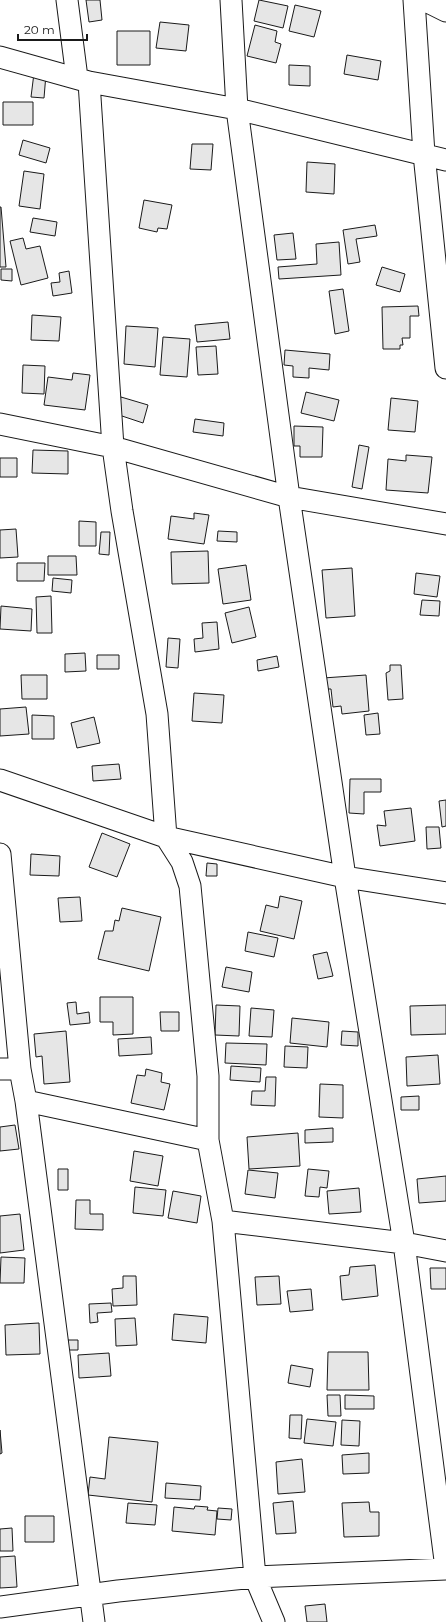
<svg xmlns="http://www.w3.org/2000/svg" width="446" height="1622" font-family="Montserrat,sans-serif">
<rect width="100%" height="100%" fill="#fff"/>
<!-- building -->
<path fill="#e6e6e6" stroke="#1a1a1a" d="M86 0H100L102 20 89 22Z
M259 0 288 6 283 28 254 21Z
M295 5 321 11 314 37 289 31Z
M160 22 189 25 186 51 156 48Z
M255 25 277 31 275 42 281 44 276 63 247 56Z
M117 31H150V65H117Z
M347 55 381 61 378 80 344 74Z
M289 65 310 66V86L289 85Z
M34 73 46 74 44 98 31 97Z
M3 102H33V125H3Z
M23 140 50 148 46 163 19 155Z
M192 144H213L211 170 190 169Z
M307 162 335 164 334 194 306 192Z
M24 171 44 174 40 209 19 206Z
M144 200 172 205 167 229 158 228 157 232 139 228Z
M0 207H1L6 267H0Z
M33 218 57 222 55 236 30 232Z
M375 225 377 236 356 239 360 262 348 264 343 230Z
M293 233 296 259 277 260 274 235Z
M23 238 26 249 40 246 48 278 21 285 10 241Z
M339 242 341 275 279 279 278 267 317 264 316 244Z
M382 267 405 274 400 292 376 285Z
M1 269H12V281L1 280Z
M69 271 72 293 53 296 51 283 60 282 59 273Z
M343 289 349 331 335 334 329 291Z
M418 306 419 316H410V338H402L403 345H400V349H383L382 307Z
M32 315 61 317 59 341 31 340Z
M228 322 230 339 197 342 195 325Z
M126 326 158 328 155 367 124 364Z
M163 337 190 339 187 377 160 375Z
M216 346 218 374 198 375 196 347Z
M285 350 330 354 329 370 309 368V378L293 377V366L284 365Z
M23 365 45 366 44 394 22 393Z
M73 373 90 375 85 410 44 405 48 377 72 380Z
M306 392 339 400 334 421 301 413Z
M121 397 148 405 143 423 116 414Z
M391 398 418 401 415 432 388 430Z
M195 419 224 423 223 436 193 432Z
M294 426 323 427 322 457H300V446H294Z
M359 445 369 447 362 489 352 487Z
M33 450 68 451V474L32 473Z
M406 455 432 457 428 493 386 490 388 459 406 461Z
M0 458H17V477H0Z
M194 513 209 515 204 544 168 539 171 516 194 519Z
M79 521 96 522V546H79Z
M16 529 18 557 0 558V530Z
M218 531 237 532V542L217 541Z
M101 532H110L109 555 99 554Z
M208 551 209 583 172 584 171 552Z
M48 556H76L77 575H48Z
M17 563H45L44 581H17Z
M246 565 251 600 223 604 218 569Z
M352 568 355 616 326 618 322 570Z
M416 573 440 576 437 597 414 594Z
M53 578 72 580 71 593 52 591Z
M51 596 52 633H37L36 597Z
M422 600 440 601 439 616 420 615Z
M1 606 32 609 31 631 0 629Z
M249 607 256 637 232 643 225 613Z
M217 622 219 649 195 652 194 639 203 638 202 623Z
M168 638 180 639 178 668 166 667Z
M85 653 86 671 65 672V654Z
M97 655H119V669H97Z
M277 656 279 667 258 671 257 660Z
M390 665H401L403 699 388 700 386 673 390 671Z
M21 675H47V699H22Z
M366 675 369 711 342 714 341 706 333 707 331 689H324L323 678Z
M194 693 224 695 222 723 192 721Z
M26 707 29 734 0 736V709Z
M378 713 380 734 366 735 364 715Z
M32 715 54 716V739H32Z
M94 717 100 743 77 748 71 723Z
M119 764 121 779 93 781 92 766Z
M350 779H381V792H364V814L349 813Z
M446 800V826L442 827 439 801Z
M411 808 415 841 380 846 377 825 386 826 384 811Z
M426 827H439L441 848 427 849Z
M102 833 130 844 117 877 89 867Z
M31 854 60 856 59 876 30 875Z
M207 863 217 864V876H206Z
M280 896 302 901 294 939 260 931 266 905 278 908Z
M80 897 82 921 60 922 58 898Z
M122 908 161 917 149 971 98 959 105 931H113L115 920 119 921Z
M248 932 278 938 274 957 245 951Z
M327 952 333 976 318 979 313 955Z
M226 967 252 972 249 992 222 987Z
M100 997H133V1034L113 1035V1022H100Z
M76 1002 77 1014 89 1012 90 1023 70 1025 67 1003Z
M216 1005 240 1006 239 1036 215 1035Z
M446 1005V1034L411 1035 410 1006Z
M251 1008 274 1010 272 1037 249 1036Z
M160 1012H179V1031H161Z
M292 1018 329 1022 327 1047 290 1043Z
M66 1031 70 1082 44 1084 42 1056 36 1057 34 1034Z
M342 1031 358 1032V1046L341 1045Z
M151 1037 152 1054 119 1056 118 1039Z
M226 1043 267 1044 266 1065 225 1063Z
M285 1046 308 1047 307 1068 284 1067Z
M438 1055 440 1084 407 1086 406 1057Z
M231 1066 261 1068 260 1082 230 1080Z
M146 1069 162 1073 161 1082 170 1084 164 1110 131 1103 137 1075 145 1076Z
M266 1077H276L275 1106 251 1105 252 1091H265Z
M320 1084 343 1085V1118L319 1117Z
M419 1096V1110H401V1097Z
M15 1125 19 1149 0 1151V1127Z
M333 1128V1142L305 1143V1130Z
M298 1133 300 1166 249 1169 247 1137Z
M134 1151 163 1156 158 1186 130 1181Z
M58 1169H68V1190H58Z
M308 1169 329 1171 327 1188 320 1187 319 1197 305 1196Z
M248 1170 278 1173 275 1198 245 1194Z
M446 1176V1201L419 1203 417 1179Z
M135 1187 166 1190 163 1216 133 1213Z
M359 1188 361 1212 329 1214 327 1191Z
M173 1191 201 1196 197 1223 168 1218Z
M76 1200H90V1214H103V1230L75 1229Z
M20 1214 24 1250 0 1253V1216Z
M1 1257 25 1258 24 1283H0Z
M375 1265 378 1296 342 1300 340 1276 349 1275 350 1267Z
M430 1268H446V1289H431Z
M123 1276H136L137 1305 113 1306 112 1289 123 1288Z
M279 1276 281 1304 257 1305 255 1277Z
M311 1289 313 1310 290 1312 287 1291Z
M111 1303 112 1312 97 1313 98 1322 90 1323 89 1304Z
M174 1314 208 1317 206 1343 172 1340Z
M135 1318 137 1345 116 1346 115 1319Z
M39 1323 40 1354 6 1355 5 1325Z
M68 1340H78V1350H68Z
M328 1352H368L369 1390H327Z
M109 1353 111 1376 79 1378 78 1355Z
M291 1365 313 1369 310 1387 288 1383Z
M327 1395H340L341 1416H328Z
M345 1395 374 1396V1409H345Z
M290 1415H302L301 1439 289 1438Z
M307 1419 336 1422 333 1446 304 1443Z
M342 1420 360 1421 359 1446 341 1445Z
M0 1430 2 1453 0 1454Z
M109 1437 158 1442 152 1502 88 1495 90 1477 105 1479Z
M369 1453V1473L343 1474 342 1455Z
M302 1459 305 1492 278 1494 276 1462Z
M166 1483 201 1486 200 1500 165 1498Z
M293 1501 296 1533 276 1534 273 1503Z
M369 1502 370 1512H379V1536L344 1537 342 1503Z
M128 1503 157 1505 155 1525 126 1523Z
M195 1506 208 1507 207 1510 217 1511 215 1535 172 1531 174 1507 194 1509Z
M218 1508 232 1509 231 1520 217 1519Z
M25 1516H54V1542H25Z
M12 1528 13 1551H0V1529Z
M15 1556 17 1587 0 1588V1557Z
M325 1604 327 1622H307L305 1606Z"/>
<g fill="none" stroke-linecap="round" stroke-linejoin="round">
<!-- street casing -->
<g stroke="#1a1a1a" stroke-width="23">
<path id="street" d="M67 0 77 78
M231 0 237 109 289 497 345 877 404 1243 446 1568
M414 0 424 154 446 368
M424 0 446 11
M0 57 89 82 237 109 446 160
M89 82 113 447 122 511 157 714 166 837 182 862 190 886 208 1076V1140L223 1221 255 1577 274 1622
M0 424 113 447 289 497 446 524
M0 780 166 837 345 877 446 893
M0 854 20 1069 26 1101 94 1622
M0 1069H20
M26 1101 208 1140
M223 1221 404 1243 446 1251
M0 1607 118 1591 255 1577 446 1569"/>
</g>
<!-- street -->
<use href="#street" stroke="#fff" stroke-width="21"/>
</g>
<!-- scale -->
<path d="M18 34v6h69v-6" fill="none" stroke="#1a1a1a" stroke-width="2"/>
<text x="24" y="34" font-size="12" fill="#1a1a1a" stroke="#ffffff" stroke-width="3" paint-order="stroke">20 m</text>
</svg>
